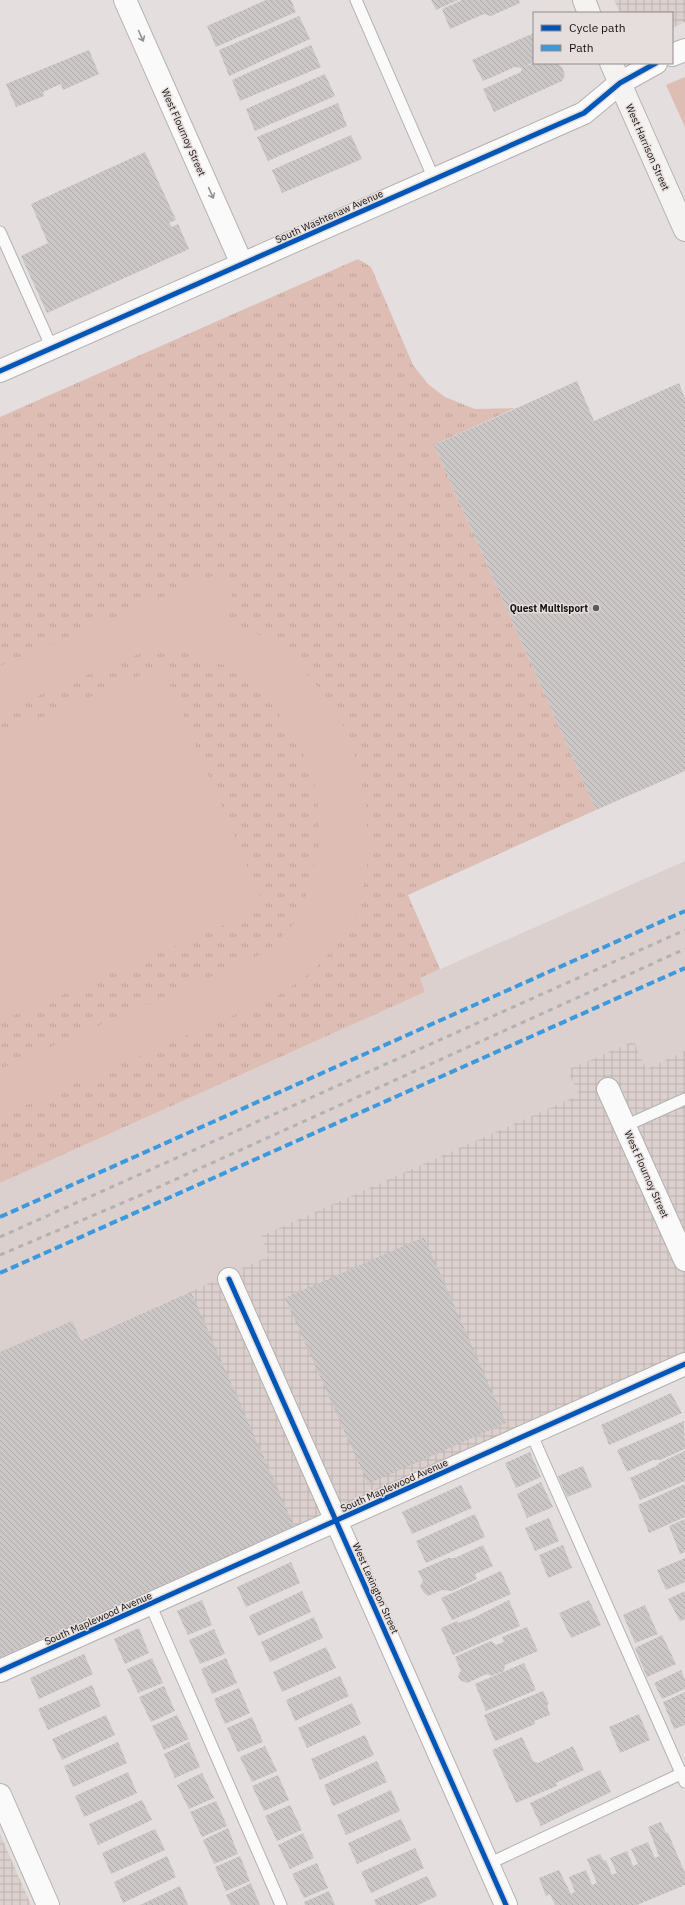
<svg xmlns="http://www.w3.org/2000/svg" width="685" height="1905" font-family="'IBM Plex Sans',sans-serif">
<defs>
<pattern id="industrial-grid" width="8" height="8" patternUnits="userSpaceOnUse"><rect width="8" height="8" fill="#dbd0cd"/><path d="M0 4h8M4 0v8" fill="none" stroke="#bbb2af"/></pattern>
<pattern id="grass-tufts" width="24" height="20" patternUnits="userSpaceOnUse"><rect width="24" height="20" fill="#debdb5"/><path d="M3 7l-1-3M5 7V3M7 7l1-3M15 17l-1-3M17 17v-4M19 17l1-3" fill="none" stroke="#bea19b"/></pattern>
<pattern id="building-back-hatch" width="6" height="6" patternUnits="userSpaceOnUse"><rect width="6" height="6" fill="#cbc7c6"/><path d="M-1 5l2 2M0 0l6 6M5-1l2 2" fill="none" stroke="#adaaa9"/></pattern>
</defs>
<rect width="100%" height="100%" fill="#e4dfde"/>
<!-- built -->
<path fill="#dbd0cd" d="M685 861V1051L646 1069 634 1041 567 1070 579 1095 261 1236 269 1256 81 1341 72 1321 0 1352V1183L425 992 420 978Z"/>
<!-- industrial -->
<path fill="url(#industrial-grid)" d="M614 0H685V22L672 28V13H620Z
M634 1041 646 1069 685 1051V1352L0 1665V1352L72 1321 81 1341 269 1256 261 1236 579 1095 567 1070Z
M0 1834 31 1905H0Z"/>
<!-- grass -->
<path fill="url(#grass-tufts)" d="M358 259 371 267 413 365 428 384 445 397 475 409 515 408 434 445 596 810 408 895 440 969 420 978 425 992 0 1183V417Z"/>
<!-- green -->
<path fill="#debdb5" d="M685 77V127L666 85Z
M221 572 238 610 221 617 265 638 299 666 334 705 351 742 365 796 369 857 357 914 339 943 312 972 274 998 0 1116V1069L266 952 294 924 308 890 320 842 317 793 300 744 274 707 237 670 194 654 155 650 129 657 0 712V666Z
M162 666 265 908 0 1021V735Z"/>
<!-- building -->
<path fill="url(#building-back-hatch)" d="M266 0H291L296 12 216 47 207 26Z
M431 0H458L436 10Z
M462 0H519L520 3 491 16 484 14 450 29 442 9Z
M299 16 310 39 229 76 219 50Z
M534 33V62L522 68 515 67 483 81 472 60Z
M311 45 321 67 240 101 232 80Z
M89 50 99 74 63 90 61 84 43 92 44 96 16 107 6 84Z
M534 63H556L562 67 565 75 562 81 494 112 483 89 521 72 522 68Z
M325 74 335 96 255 131 246 109Z
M338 103 347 126 268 161 257 137Z
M351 135 362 159 282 193 272 170Z
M145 152 176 220 169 223 172 227 178 224 189 249 47 313 21 256 48 243 31 204Z
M577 381 594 421 679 383 685 398V771L596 810 434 445Z
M424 1237 506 1423 368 1484 285 1298Z
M191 1292 294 1526 0 1657V1352L72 1321 81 1341Z
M671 1393 682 1413 609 1445 601 1425Z
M684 1421 685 1449 660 1460H653L627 1472 617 1450Z
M685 1451V1481L640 1500 630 1478 656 1466 661 1462Z
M530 1452 541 1477 516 1488 505 1463Z
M583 1466 592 1487 567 1497 558 1476Z
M541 1482 553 1507 527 1518 517 1494Z
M685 1484V1517L649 1533 638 1505Z
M461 1485 472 1508 412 1534 402 1512Z
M475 1514 485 1537 426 1563 416 1541Z
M549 1518 559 1541 535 1551 525 1528Z
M685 1519V1552L680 1554 669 1526Z
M483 1545 493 1566 475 1574 477 1579 452 1591 442 1590 428 1596 424 1593 420 1586 423 1581 418 1571 448 1558H455Z
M563 1545 572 1568 548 1578 539 1555Z
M685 1558V1582L666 1590 657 1570Z
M291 1562 300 1583 246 1607 237 1587Z
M501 1571 511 1594 452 1620 441 1598Z
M302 1591 311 1612 258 1636 249 1616Z
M685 1591V1619L680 1621 668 1599Z
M202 1600 212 1625 188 1635 177 1611Z
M509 1600 520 1626 453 1655 441 1628 457 1621 458 1623 473 1618Z
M589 1600 601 1625 571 1638 559 1613Z
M645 1605 658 1634 635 1643 623 1615Z
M314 1617 323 1638 270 1662 261 1642Z
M527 1627 538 1651 505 1665 504 1671 491 1676 487 1674 467 1683 460 1680 458 1676 461 1671 455 1657 491 1641 496 1645 504 1642 502 1637Z
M139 1628 149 1653 125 1664 114 1639Z
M214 1629 225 1654 200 1664 189 1640Z
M662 1635 676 1664 647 1677 635 1648Z
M326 1647 336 1668 282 1692 273 1672Z
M84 1654 93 1674 39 1699 30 1678Z
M152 1658 163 1683 138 1693 127 1669Z
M226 1658 237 1683 212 1694 201 1669Z
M524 1663 536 1690 486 1711 475 1684Z
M681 1670 685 1680V1689L662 1699 654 1683Z
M340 1676 349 1696 295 1721 286 1700Z
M92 1685 101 1706 48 1730 38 1709Z
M164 1686 175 1711 151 1722 139 1697Z
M239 1688 250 1713 225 1724 214 1699Z
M543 1691 549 1704 547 1705 550 1715 534 1721 535 1724 495 1741 484 1715Z
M685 1692V1725L674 1729 663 1702Z
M352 1703 361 1724 307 1748 298 1728Z
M639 1714 650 1740 620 1753 609 1727Z
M106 1715 115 1735 62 1760 52 1739Z
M177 1715 189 1739 164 1750 152 1726Z
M252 1717 263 1742 238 1752 227 1728Z
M365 1735 374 1755 320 1780 311 1759Z
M522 1737 533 1761 538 1763 573 1746 584 1770 556 1783 557 1786 516 1803 492 1750Z
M118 1742 127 1763 73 1787 64 1766Z
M189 1742 200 1767 175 1778 164 1754Z
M265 1746 277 1771 252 1782 240 1757Z
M377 1761 387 1782 333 1806 324 1785Z
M600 1770 611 1792 541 1826 530 1803Z
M128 1772 137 1793 84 1817 75 1796Z
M202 1773 214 1798 189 1809 177 1785Z
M278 1775 289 1800 264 1811 252 1786Z
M391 1790 400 1811 346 1835 337 1815Z
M142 1800 152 1820 98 1845 89 1824Z
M216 1801 227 1826 202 1837 190 1812Z
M290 1805 302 1830 277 1841 265 1816Z
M401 1819 411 1840 357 1864 348 1843Z
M661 1822 666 1833H668L685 1873V1885L637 1905H555L550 1894 546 1896 539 1878 559 1870 571 1894 575 1892 569 1877 586 1870 592 1885 597 1883 587 1859 600 1854 604 1861 606 1860 612 1875 617 1873 610 1858 627 1851 633 1866 638 1864 631 1849 648 1842 655 1858 659 1856 648 1827Z
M228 1828 238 1854 214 1864 203 1840Z
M155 1829 165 1850 111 1874 102 1853Z
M303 1833 314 1858 290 1869 278 1845Z
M415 1848 424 1868 371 1893 361 1872Z
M167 1856 176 1877 123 1903 114 1882Z
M240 1856 250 1881 226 1891 215 1867Z
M317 1863 328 1888 304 1898 292 1874Z
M427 1876 437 1896 418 1905H376L374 1900Z
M251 1883 260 1905H231L226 1895Z
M180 1886 188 1905H140Z
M329 1891 335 1905H305L304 1902Z"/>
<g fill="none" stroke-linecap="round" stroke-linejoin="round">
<!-- lane casing -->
<g stroke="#b4b1b0" stroke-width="13">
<path id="lane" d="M356 0 434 179
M0 232 52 348
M625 1126 685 1099
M531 1433 685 1782
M150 1604 281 1905
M488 1864 685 1772"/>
</g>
<!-- street casing -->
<g stroke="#b4b1b0" stroke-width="24">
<path id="street" d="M125 0 242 264
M672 55 685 50
M0 371 584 113 620 83 656 63
M608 1089 685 1260
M229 1279 506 1905
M0 1671 685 1364
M0 1795 48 1905"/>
</g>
<!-- secondary casing -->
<g stroke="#b4b1b0" stroke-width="24">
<path id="secondary" d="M584 0 589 13
M611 63 685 230"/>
</g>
<!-- lane -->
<use href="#lane" stroke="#fbfafa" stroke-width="11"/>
<!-- street -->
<use href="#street" stroke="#fbfafa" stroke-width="22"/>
<!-- secondary -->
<use href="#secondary" stroke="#f5f2f2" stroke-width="22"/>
<!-- rail -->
<path stroke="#b3b2b2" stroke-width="3" stroke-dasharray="5 5" stroke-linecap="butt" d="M0 1237 685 930
M0 1255 141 1195 685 949"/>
<!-- quiet -->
<path stroke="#3b9ade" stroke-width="4" stroke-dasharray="8 4" stroke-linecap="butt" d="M0 1217 685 911
M0 1273 685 968"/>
<!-- cycleway casing -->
<g stroke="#e6dedc" stroke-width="8">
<path id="cycleway" d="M0 371 584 113 620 83 656 63
M229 1279 506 1905
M0 1671 685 1364"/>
</g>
<!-- cycleway -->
<use href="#cycleway" stroke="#0057b8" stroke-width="5"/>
</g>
<!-- one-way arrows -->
<defs><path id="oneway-shaft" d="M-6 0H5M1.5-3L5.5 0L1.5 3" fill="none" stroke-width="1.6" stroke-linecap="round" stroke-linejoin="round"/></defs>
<g stroke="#939191">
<use href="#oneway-shaft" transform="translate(141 36) rotate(66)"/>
<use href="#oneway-shaft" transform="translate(211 193) rotate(66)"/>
</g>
<!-- markers -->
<circle fill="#5d5958" stroke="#e6dedc" stroke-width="1.5" cx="596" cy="608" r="4"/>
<g text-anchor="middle" stroke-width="3" stroke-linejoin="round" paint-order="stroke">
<!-- street labels -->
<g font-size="10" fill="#141110" stroke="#e6dedc">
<text transform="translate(184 132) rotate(66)" y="4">West Flournoy Street</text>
<text transform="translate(648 147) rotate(66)" y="4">West Harrison Street</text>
<text transform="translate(329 216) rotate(-24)" y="4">South Washtenaw Avenue</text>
<text transform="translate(647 1174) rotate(66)" y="4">West Flournoy Street</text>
<text transform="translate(394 1485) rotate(-24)" y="4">South Maplewood Avenue</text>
<text transform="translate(376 1588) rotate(66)" y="4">West Lexington Street</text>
<text transform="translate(98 1618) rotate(-24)" y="4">South Maplewood Avenue</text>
</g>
<!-- poi labels -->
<g font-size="10" font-weight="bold" fill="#141110" stroke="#e6dedc" text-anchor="end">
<text x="588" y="612">Quest Multisport</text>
</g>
</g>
<!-- legend -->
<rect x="533" y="12" width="140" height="52" fill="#e6dedc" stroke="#928c8a"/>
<rect x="541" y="25" width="20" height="6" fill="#0057b8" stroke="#928c8a"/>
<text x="569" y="32" font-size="12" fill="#141110">Cycle path</text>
<rect x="541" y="45" width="20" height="6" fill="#3b9ade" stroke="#928c8a"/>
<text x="569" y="52" font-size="12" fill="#141110">Path</text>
</svg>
